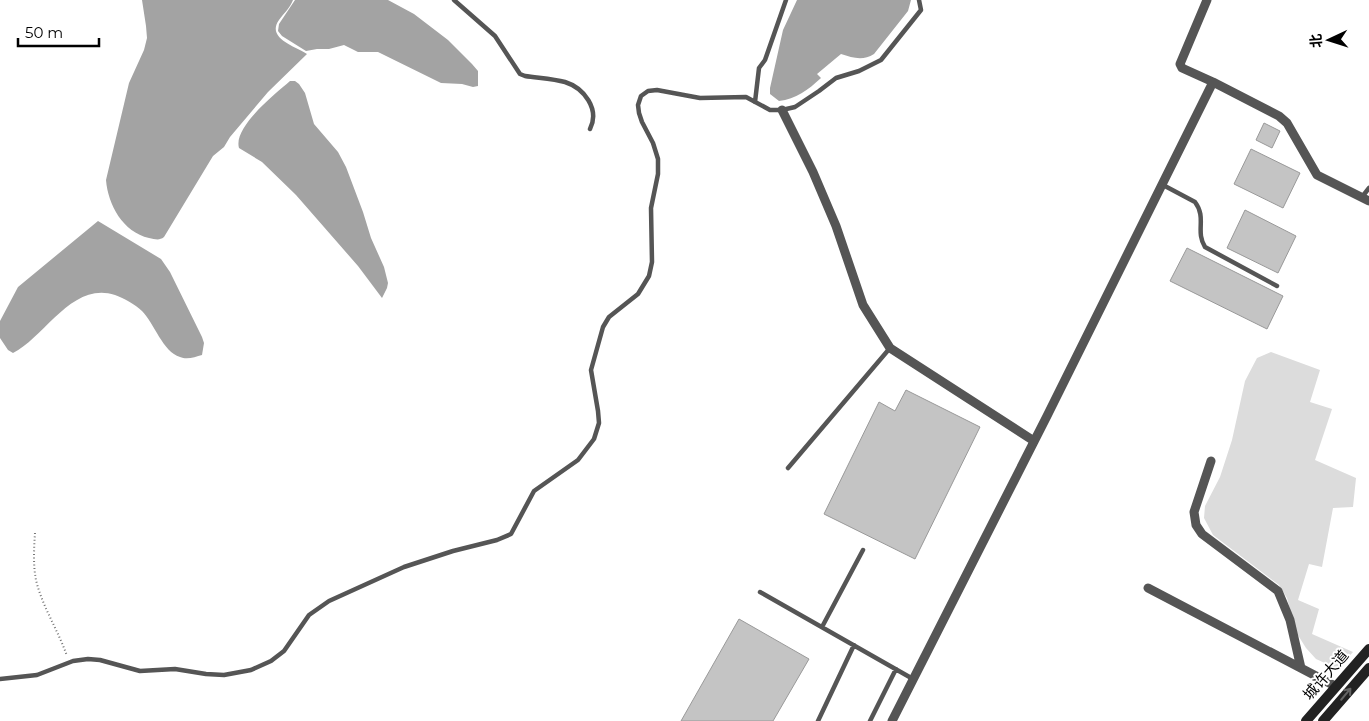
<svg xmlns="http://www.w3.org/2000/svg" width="1369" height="721" font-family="Montserrat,'Noto Sans SC',sans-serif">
<rect width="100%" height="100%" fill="#fff"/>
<!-- green -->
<path fill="#dcdcdc" d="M1271 352 1320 370 1310 402 1332 409 1315 460 1356 478 1353 507 1333 508 1322 567 1309 564 1298 600 1319 609 1312 634 1353 652 1338 669 1316 659 1306 648 1296 632 1287 598 1279 585 1213 535 1204 518 1205 506 1220 477 1232 440 1245 381 1257 358Z"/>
<!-- water -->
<path fill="#a3a3a3" d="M142 0H293C290 8 284 13 279 20 266 38 295 46 307 54L268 92 230 137 224 147 213 156 164 237C159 241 155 239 149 238 123 232 108 205 106 180L129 83 144 50 147 38 146 26Z
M295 0H388L414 14 448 40 472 64 478 71V86L473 87 462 84 441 83 378 52H358L344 45 329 49H317L306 51 282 36 278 31 279 24Z
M797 0H911L908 11 874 54C863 61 853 58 841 54L817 74 821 78C808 90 796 99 779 101L770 94V88L783 30Z
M290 81H295L299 84 305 93 314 124 338 152 346 167 363 212 371 238 384 267 388 283 387 288 382 298 358 266 296 195 262 162 239 148C233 127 275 94 290 81Z
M98 221 161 259 170 272 202 337 204 343 202 355C195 357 187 360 180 357 163 352 154 323 142 311 135 304 123 298 115 295 72 281 45 337 13 353L8 350 0 338V321L18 287Z"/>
<!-- building -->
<path fill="#c4c4c4" stroke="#999" d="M1264 123 1280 131 1272 148 1256 140Z
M1251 149 1300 173 1283 208 1234 184Z
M1245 210 1296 236 1278 273 1227 248Z
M1187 248 1283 296 1267 329 1170 281Z
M906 390 980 427 915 559 824 514 879 402 895 411Z
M739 619 809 659 773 721H681Z"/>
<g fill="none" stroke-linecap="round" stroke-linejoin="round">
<!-- path -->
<path stroke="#777" stroke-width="2" stroke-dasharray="1 2.5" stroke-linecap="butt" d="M35 533C34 548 33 565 36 580 42 606 58 630 67 656"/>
<!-- service -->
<path stroke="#555" stroke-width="4.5" d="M454 0 495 36 520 74 525 76C538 78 553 79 565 82 584 88 600 109 590 129
M755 102 759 68 765 60 786 0
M1163 185 1195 202C1207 218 1195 231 1205 247L1277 286
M1362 197 1369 188
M788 468 890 348
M760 592 913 679
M822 627 863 550
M0 679 37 675 73 661 88 659 100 660 140 671 175 669 206 674 224 675 251 670 271 661 284 651 309 615 329 601 404 567 453 551 497 540 511 534 534 491 578 460 594 439 599 423 598 411 591 370 603 327 609 317 638 294 649 276 652 262 651 208 658 174V159L653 143 642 122 639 113 638 105 641 96 648 91 657 90 700 98 746 97 770 110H782L795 107 819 91 836 78 859 71 881 60 921 10 919 0
M818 721 854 645
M870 721 896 669"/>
<!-- minor -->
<path stroke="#555" stroke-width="9" d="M1207 0 1180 64 1182 68 1213 82 1279 116 1287 123 1317 175 1369 201
M782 110 813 172 836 226 863 305 890 348 1034 441
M1211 461 1194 512 1196 525 1202 534 1278 591 1290 620 1301 668
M1148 588 1335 686
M892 721 1047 416 1213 82"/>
<!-- secondary -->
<path stroke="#222" stroke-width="10" d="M1306 721 1369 649
M1323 721 1369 668"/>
</g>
<!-- one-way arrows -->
<defs><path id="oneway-shaft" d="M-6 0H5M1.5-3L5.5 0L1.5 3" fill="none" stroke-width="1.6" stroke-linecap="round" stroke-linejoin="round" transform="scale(1.25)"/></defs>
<use stroke="#646464" href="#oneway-shaft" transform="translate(1346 694) rotate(-50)"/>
<g text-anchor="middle" stroke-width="4" stroke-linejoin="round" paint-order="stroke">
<!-- street labels -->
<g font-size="15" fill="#000" stroke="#fff">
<text transform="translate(1326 675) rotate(-49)" y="5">城许大道</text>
</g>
</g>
<!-- north arrow -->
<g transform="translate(1329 40) rotate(266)" stroke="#ffffff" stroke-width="4" paint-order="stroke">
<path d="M0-4L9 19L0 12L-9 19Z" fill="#000000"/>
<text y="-8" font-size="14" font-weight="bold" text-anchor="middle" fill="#000000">北</text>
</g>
<!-- scale -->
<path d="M18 38v8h81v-8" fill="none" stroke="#000000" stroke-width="2.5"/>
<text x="25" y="38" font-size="15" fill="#000000" stroke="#ffffff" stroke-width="4" paint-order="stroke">50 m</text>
</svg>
